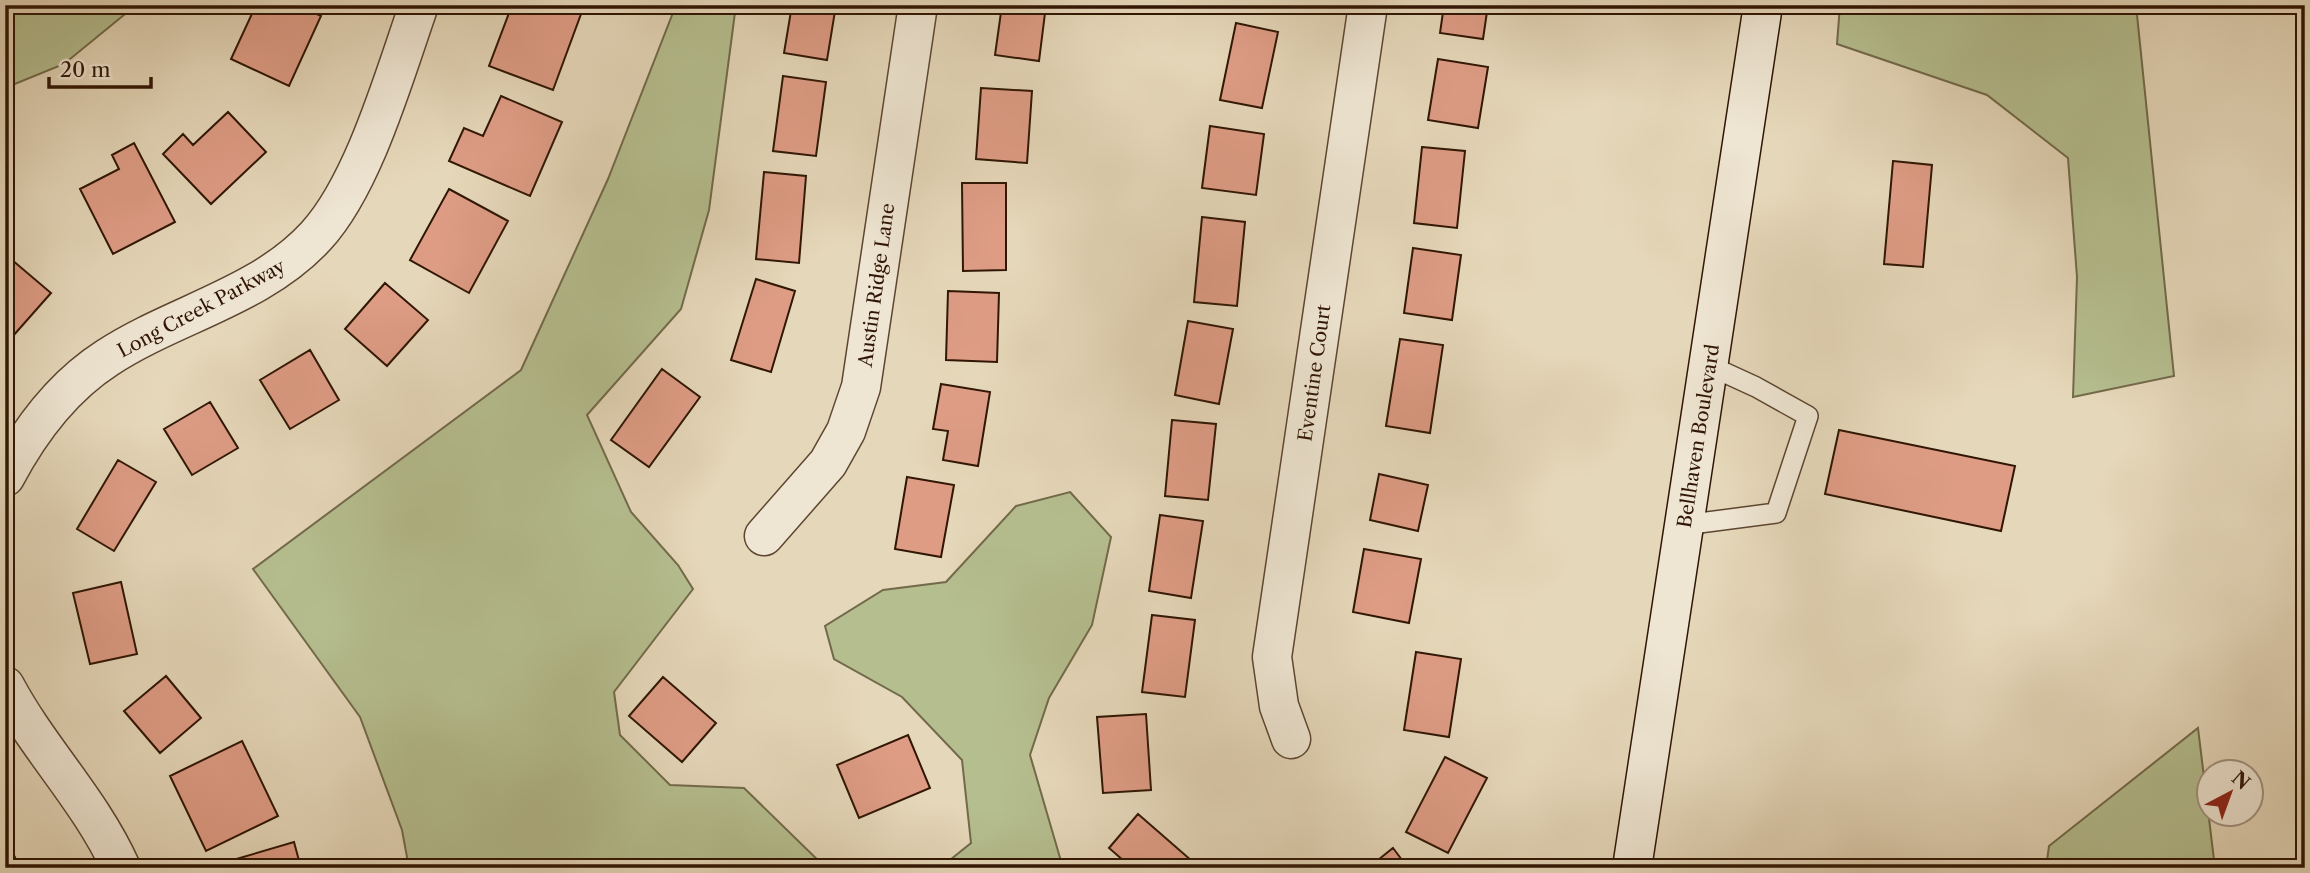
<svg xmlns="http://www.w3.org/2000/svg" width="2310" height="873" font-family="'Libre Caslon Text',serif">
<rect width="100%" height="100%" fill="#e5d7b9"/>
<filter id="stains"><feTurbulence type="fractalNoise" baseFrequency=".00286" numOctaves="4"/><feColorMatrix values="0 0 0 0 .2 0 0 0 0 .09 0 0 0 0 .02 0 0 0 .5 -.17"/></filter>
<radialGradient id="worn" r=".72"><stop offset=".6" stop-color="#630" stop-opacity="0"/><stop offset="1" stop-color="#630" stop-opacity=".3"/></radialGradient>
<!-- green -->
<path fill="#b5be8f" stroke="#726a4a" stroke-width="2" d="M5 5H127L130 10 64 64 5 88Z
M676 5H736L709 210 681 309 587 415 631 512 678 565 693 589 614 692 620 735 670 785 744 788 826 868H409L402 830 360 717 253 569 521 370 608 179Z
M1840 5H2136L2174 376 2073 397 2077 277 2068 158 1987 95 1837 44Z
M1070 492 1111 537 1092 625 1049 698 1030 755 1063 868H940L971 843 962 760 902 697 834 659 825 626 883 590 946 582 1016 506Z
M2198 728 2215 868H2046L2049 846Z"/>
<!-- building -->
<path fill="#de9c85" stroke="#301604" stroke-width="2" d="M256 5H299L321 16 289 86 231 59Z
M512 5H559L581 14 553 90 489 66Z
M792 5H836L827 60 784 53Z
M1002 5H1046L1039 61 995 55Z
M1444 5H1488L1483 39 1440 33Z
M1236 23 1278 32 1262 108 1220 100Z
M1438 59 1488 67 1478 128 1428 120Z
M783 76 826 82 816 156 773 151Z
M981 88 1032 91 1027 163 976 159Z
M501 96 562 122 530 196 449 161 464 128 483 136Z
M228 112 266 152 211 204 163 154 183 134 193 145Z
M1210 126 1264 134 1256 195 1202 188Z
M134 143 175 222 113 254 80 189 119 169 112 155Z
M1422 147 1465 151 1457 228 1414 223Z
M1893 161 1932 165 1923 267 1884 264Z
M764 172 806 176 799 263 756 259Z
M962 183H1006V270L963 271Z
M449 189 508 221 469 293 410 260Z
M1202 217 1245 222 1237 306 1194 302Z
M1413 248 1461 255 1452 320 1404 313Z
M5 254 51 293 5 345Z
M756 279 795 291 771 372 731 360Z
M385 283 428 320 387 366 345 329Z
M948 291 999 293 997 362 946 360Z
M1188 321 1233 329 1219 404 1175 395Z
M1400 339 1443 345 1430 433 1386 426Z
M310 350 339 400 290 429 260 380Z
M662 369 700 397 649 467 611 440Z
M941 384 990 392 978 466 943 460 948 431 933 429Z
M210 402 238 448 192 475 164 429Z
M1172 420 1216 424 1208 500 1165 496Z
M1839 430 2015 466 2001 531 1825 494Z
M118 460 156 482 114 551 77 529Z
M1379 474 1428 485 1418 531 1370 520Z
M907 477 954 485 941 557 895 549Z
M1160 515 1203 521 1191 598 1149 591Z
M1364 549 1421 559 1409 623 1353 612Z
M121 582 137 654 90 664 73 593Z
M1152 615 1195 620 1185 697 1142 692Z
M1416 652 1461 659 1449 737 1404 730Z
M166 676 201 718 160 753 124 711Z
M663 677 716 723 682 762 629 716Z
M1146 714 1151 790 1103 793 1097 717Z
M908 735 930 788 859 818 837 765Z
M242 741 278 816 206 851 170 776Z
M1445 757 1487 778 1448 853 1406 832Z
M1138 814 1200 868H1132L1109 848Z
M294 842 301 868H217L216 865Z
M10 847 20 868H5V849Z
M1393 848 1408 868H1368Z"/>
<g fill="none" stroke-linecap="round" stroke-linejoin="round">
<!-- service casing -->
<g stroke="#5d4631" stroke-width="22">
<path id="service" d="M1684 525 1776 513 1808 416 1756 387 1708 365"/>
</g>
<!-- minor casing -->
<g stroke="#5d4631" stroke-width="41">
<path id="minor" d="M5 477C30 430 62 387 107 358 174 314 260 297 316 236 364 184 395 73 419 5
M764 536 828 463 846 431 861 387 918 5
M5 686C39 750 91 801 121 868
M1291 739 1279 706 1272 657 1368 5"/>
</g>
<!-- secondary casing -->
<g stroke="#301604" stroke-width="41">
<path id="secondary" d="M1632 868 1763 5"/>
</g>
<!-- service -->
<use href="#service" stroke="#eee5d2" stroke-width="19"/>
<!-- minor -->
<use href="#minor" stroke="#eee5d2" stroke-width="38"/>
<!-- secondary -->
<use href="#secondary" stroke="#eee5d2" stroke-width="38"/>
</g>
<g text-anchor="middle" stroke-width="5" stroke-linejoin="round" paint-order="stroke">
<!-- street labels -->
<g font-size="19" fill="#301604" stroke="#eee5d2">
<text transform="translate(876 285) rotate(-82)" y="7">Austin Ridge Lane</text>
<text transform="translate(201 308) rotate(-28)" y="7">Long Creek Parkway</text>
<text transform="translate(1314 373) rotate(-82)" y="7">Eventine Court</text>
<text transform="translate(1698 436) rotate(-81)" y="7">Bellhaven Boulevard</text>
</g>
</g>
<!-- margin -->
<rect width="2310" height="873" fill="none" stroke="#e5d7b9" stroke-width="28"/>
<rect x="7" y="7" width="2296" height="859" fill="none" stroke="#301604" stroke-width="3.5"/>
<rect x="14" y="14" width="2282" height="845" fill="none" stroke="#301604" stroke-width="2"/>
<!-- north arrow -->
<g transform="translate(2230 793) rotate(41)"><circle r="33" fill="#eee5d2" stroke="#a29280" stroke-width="2"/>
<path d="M0-5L12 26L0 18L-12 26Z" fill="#8f2418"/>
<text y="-10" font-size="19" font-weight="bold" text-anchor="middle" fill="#301604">N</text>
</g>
<!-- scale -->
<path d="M49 77v10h102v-10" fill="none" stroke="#301604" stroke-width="3.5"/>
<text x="60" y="77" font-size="21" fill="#301604" stroke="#eee5d2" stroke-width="5" paint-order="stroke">20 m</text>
<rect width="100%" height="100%" filter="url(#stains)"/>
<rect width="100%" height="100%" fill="url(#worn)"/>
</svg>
